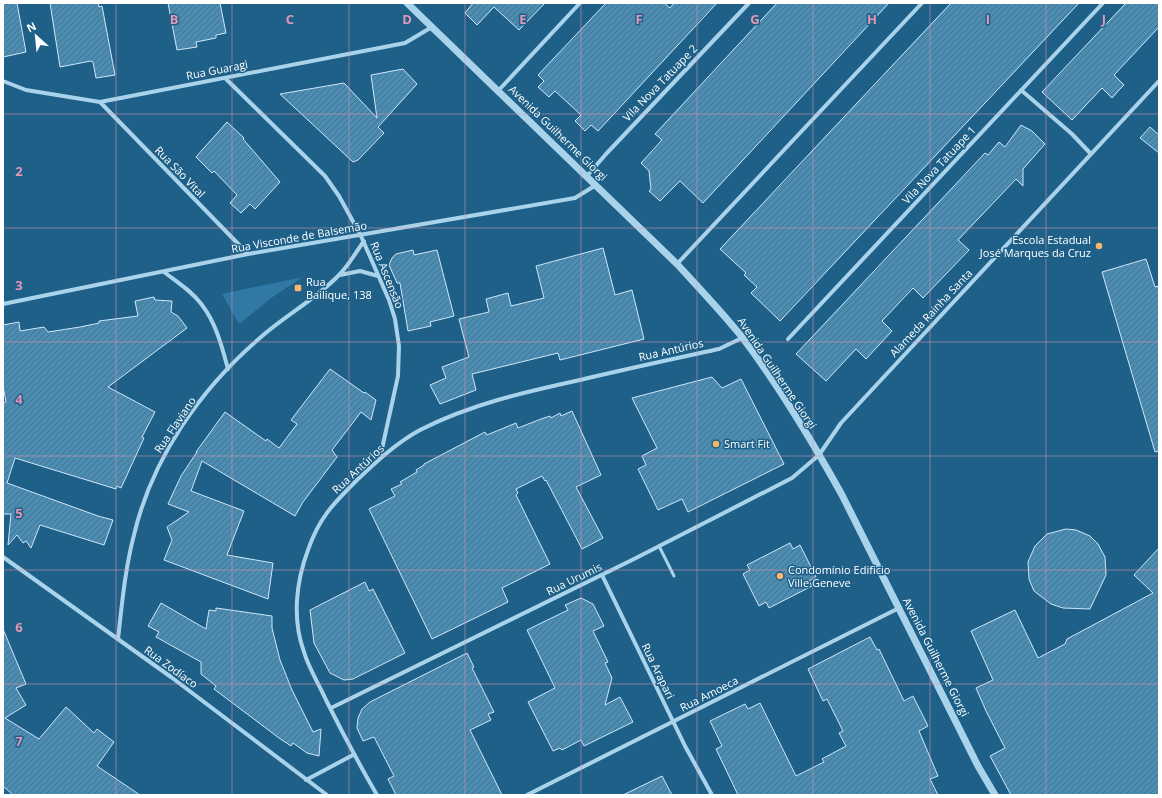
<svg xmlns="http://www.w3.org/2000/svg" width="1162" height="798" font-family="'Open Sans',sans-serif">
<defs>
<pattern id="building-hatch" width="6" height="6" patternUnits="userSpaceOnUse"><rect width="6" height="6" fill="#4b8cb2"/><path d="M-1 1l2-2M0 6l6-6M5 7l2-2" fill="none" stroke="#4b7289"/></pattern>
</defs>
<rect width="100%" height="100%" fill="#1e6088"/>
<!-- green -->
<path fill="#2f79a4" d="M303 277 274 296 239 324 222 294Z"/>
<!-- building -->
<path fill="url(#building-hatch)" stroke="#cee8f8" d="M3 3H17L26 52 3 57Z
M50 3H98L99 7 102 6 115 75 96 78 93 62 91 61 60 67Z
M168 3H220L226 33 216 35V38L196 42 197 47 177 50Z
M473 3H545L519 30 494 7 477 25 465 13Z
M606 3H664L670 8 674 3H717L598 131 591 125 585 131 575 121 581 115 555 91 549 97 538 87 544 81 538 75Z
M777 3H889L703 203 680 181 660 201 649 191 651 189 649 171 641 163 662 140 655 134Z
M951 3H1079L780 321 751 293 757 287 744 275 746 273 720 249Z
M1126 3H1159V27L1114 75 1124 85 1119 90 1112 98 1102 88 1072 120 1042 92Z
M403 69 417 84 378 127 384 133 358 160 353 162 280 94 344 83 377 118 371 75Z
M227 122 244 138 243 139 280 182 255 209 250 204 241 213 230 203 237 195 214 171 212 173 196 157Z
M1021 125 1032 131 1045 144 1023 169V186L1016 179 958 240 969 250 923 298 913 288 882 321 892 331 866 359 856 349 826 381 796 354 985 153 988 155 999 142 1005 147Z
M1150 127 1159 135V153L1140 138Z
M603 248 615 295 632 290 644 339 560 360 558 353 472 374 476 390 440 404 430 385 446 378 442 367 469 357 459 319 489 312 486 299 508 293 511 306 544 298 536 266Z
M413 250 414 255 437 250 454 316 430 322 431 326 408 331 400 283H397L389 265 392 258 396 254Z
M1146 259 1155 287 1159 286V451L1155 452 1102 272Z
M154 297 155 300 172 301 171 312 178 316 187 328 108 387 155 412 142 437 144 438 121 488 117 486 116 489 15 458 7 483 98 516 113 520 104 545 40 525 31 548 26 541 23 543 17 535 8 545 11 514H3V403L6 402 3 386V325L19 322 20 331 44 327 48 332 80 327 99 323V321L138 316 135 301Z
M330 369 364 393 365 392 376 400 371 420 361 412 332 450 337 457 303 502 295 516 202 461 191 491 244 511 227 555 273 563 268 599 164 560 172 540 167 527 189 512 168 504 181 476 197 452H196L225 412 266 441 267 439 279 448 297 424 291 420Z
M712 377 722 388 741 379 784 464 688 512 682 499 658 510 638 469 646 465 642 456 657 448 632 398Z
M572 411 601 475 576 487 603 538 582 549 546 480 545 481 542 476 516 489 518 493 516 495 550 564 502 588 508 602 432 639 369 509 395 496 391 489 402 484 400 482 417 472 416 470 424 465V464L485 432 487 435 516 423 518 428 541 419 550 416 551 418 560 413 561 416Z
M1066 529 1076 530 1090 536 1098 544 1105 557 1106 575 1090 609 1063 608 1051 604 1034 591 1029 579 1028 562 1035 546 1047 534Z
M790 543 793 549 800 545 816 577 809 581 812 586 769 608 766 602 759 606 743 574 750 570 747 565Z
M1159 548V795H1011L990 756 1005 748 986 711 976 688 993 680 971 631 1015 610 1038 658 1065 644 1067 639 1153 593 1134 575Z
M365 582 369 591 373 589 405 653 353 679 344 680 330 673 314 643 310 610Z
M581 598 593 604 604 626 593 631 608 662 605 663 612 678 605 705 620 697 633 722 584 746 581 740 562 750 560 748 553 751 528 702 555 688 527 630 568 610 565 605Z
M161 603 206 629 209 610 216 611V608L272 616V628L280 660 292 690 313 732 321 729 319 756 307 753 293 743 291 746 279 738 214 689 216 686 201 674V662L156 637 159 632 148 626Z
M3 629 26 684 16 688 26 705 5 718 39 739 66 707 94 733 97 729 114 742 97 766 140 795H13L3 786Z
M870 637 877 650 879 649 904 701 913 696 928 726 919 731 938 776 930 779 938 795H738L716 749 722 746 710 721 745 704 748 709 760 703 796 776 824 762 822 759 846 746 839 733 843 731 827 699 823 701 808 669Z
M467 653 474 667 472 668 494 712 488 714 491 720 470 730 502 795H396L388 779 394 776 374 737 363 741 357 728 358 718 362 709 370 702Z
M662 776 672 795H623Z"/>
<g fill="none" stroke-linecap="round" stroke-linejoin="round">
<!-- service -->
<path stroke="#a9d3eb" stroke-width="3" d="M659 546 674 576"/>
<!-- minor -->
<path stroke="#a9d3eb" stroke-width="4" d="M225 78 325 176 339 196 361 236 389 300 395 319 399 346 398 376 380 458
M3 81 26 90 100 102 405 43 432 27
M1021 90 1072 134 1091 154
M498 91 580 3
M100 102 248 254
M587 176 606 154 749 3
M677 264 922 3
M164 272C177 282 192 291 202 305 216 323 222 347 228 369
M340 275 360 271 378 276
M3 304 248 254 575 198 596 185
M788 339 1103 3
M3 557 171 677 327 795
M602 575 685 746 712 795
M118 639C122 604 125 569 134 535 152 458 201 388 261 337 286 315 316 299 339 275 349 265 356 252 364 241
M331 708 634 559 792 478 819 455 841 423 1159 81
M306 780 353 755
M377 795C359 764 342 732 326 700 319 684 309 669 304 652 292 619 296 582 308 550 319 518 333 504 356 481 376 462 396 443 420 430 471 404 525 392 580 380 626 369 673 359 719 349L742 338
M527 795 899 608"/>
<!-- tertiary -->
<path stroke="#a9d3eb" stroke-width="7" d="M407 3 677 264C699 288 721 311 742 337 779 386 812 441 842 495L978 766 995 795"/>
</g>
<!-- grid -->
<path fill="none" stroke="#e497b5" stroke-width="1" stroke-opacity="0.55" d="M116 3V795M232 3V795M349 3V795M465 3V795M581 3V795M697 3V795M813 3V795M930 3V795M1046 3V795M3 114H1159M3 228H1159M3 342H1159M3 456H1159M3 570H1159M3 684H1159"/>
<!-- markers -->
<g fill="#fab568" stroke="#1e6088" stroke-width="1.5">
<circle cx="1099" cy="246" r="4"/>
<rect x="294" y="284" width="8" height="8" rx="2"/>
<circle cx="716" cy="444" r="4"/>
<circle cx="780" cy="576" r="4"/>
</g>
<g text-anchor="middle" stroke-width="3" stroke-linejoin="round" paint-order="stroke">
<!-- street labels -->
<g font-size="11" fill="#fff" stroke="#1e6088">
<text transform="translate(217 70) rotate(-11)" y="4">Rua Guaragi</text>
<text transform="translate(660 83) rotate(-46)" y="4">Vila Nova Tatuape 2</text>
<text transform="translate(558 133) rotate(44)" y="4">Avenida Guilherme Giorgi</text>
<text transform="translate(939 165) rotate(-47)" y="4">Vila Nova Tatuape 1</text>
<text transform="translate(180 172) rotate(46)" y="4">Rua São Vital</text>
<text transform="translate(299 237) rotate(-10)" y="4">Rua Visconde de Balsemão</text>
<text transform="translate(387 275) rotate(68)" y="4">Rua Ascensão</text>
<text transform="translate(931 313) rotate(-47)" y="4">Alameda Rainha Santa</text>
<text transform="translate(671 350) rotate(-13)" y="4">Rua Antúrios</text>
<text transform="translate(777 373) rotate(56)" y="4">Avenida Guilherme Giorgi</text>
<text transform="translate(175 425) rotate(-56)" y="4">Rua Flaviano</text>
<text transform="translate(358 469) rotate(-43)" y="4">Rua Antúrios</text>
<text transform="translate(574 579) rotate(-26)" y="4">Rua Urumis</text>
<text transform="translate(936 657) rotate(63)" y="4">Avenida Guilherme Giorgi</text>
<text transform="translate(171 667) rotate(36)" y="4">Rua Zodíaco</text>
<text transform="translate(658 671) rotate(64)" y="4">Rua Arapari</text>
<text transform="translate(709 694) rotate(-27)" y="4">Rua Amoeca</text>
</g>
<!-- poi labels -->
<g font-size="11" fill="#fff" stroke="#1e6088" text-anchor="start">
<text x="1091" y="244" text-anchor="end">Escola Estadual<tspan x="1091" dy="13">José Marques da Cruz</tspan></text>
<text x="306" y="286">Rua<tspan x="306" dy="13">Bailique, 138</tspan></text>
<text x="724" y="448">Smart Fit</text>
<text x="788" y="574">Condomínio Edificio<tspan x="788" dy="13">Ville Geneve</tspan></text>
</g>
</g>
<g font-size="13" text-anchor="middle" font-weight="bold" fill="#e497b5" stroke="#1e6088" stroke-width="3" stroke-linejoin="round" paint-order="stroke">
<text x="174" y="24">B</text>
<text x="290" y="24">C</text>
<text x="407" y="24">D</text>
<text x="523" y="24">E</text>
<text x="639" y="24">F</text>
<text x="755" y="24">G</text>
<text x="872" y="24">H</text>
<text x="988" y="24">I</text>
<text x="1104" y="24">J</text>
<text x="19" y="176">2</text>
<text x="19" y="290">3</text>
<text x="19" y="404">4</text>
<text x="19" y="518">5</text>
<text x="19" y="632">6</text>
<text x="19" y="746">7</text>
</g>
<!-- border -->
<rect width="1162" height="798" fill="none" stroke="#ffffff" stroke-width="8"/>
<!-- north arrow -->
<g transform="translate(36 36) rotate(333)" stroke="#1e6088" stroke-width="3" paint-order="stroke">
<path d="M0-3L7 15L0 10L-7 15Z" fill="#ffffff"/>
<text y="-6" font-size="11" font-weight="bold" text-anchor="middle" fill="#ffffff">N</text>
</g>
</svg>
